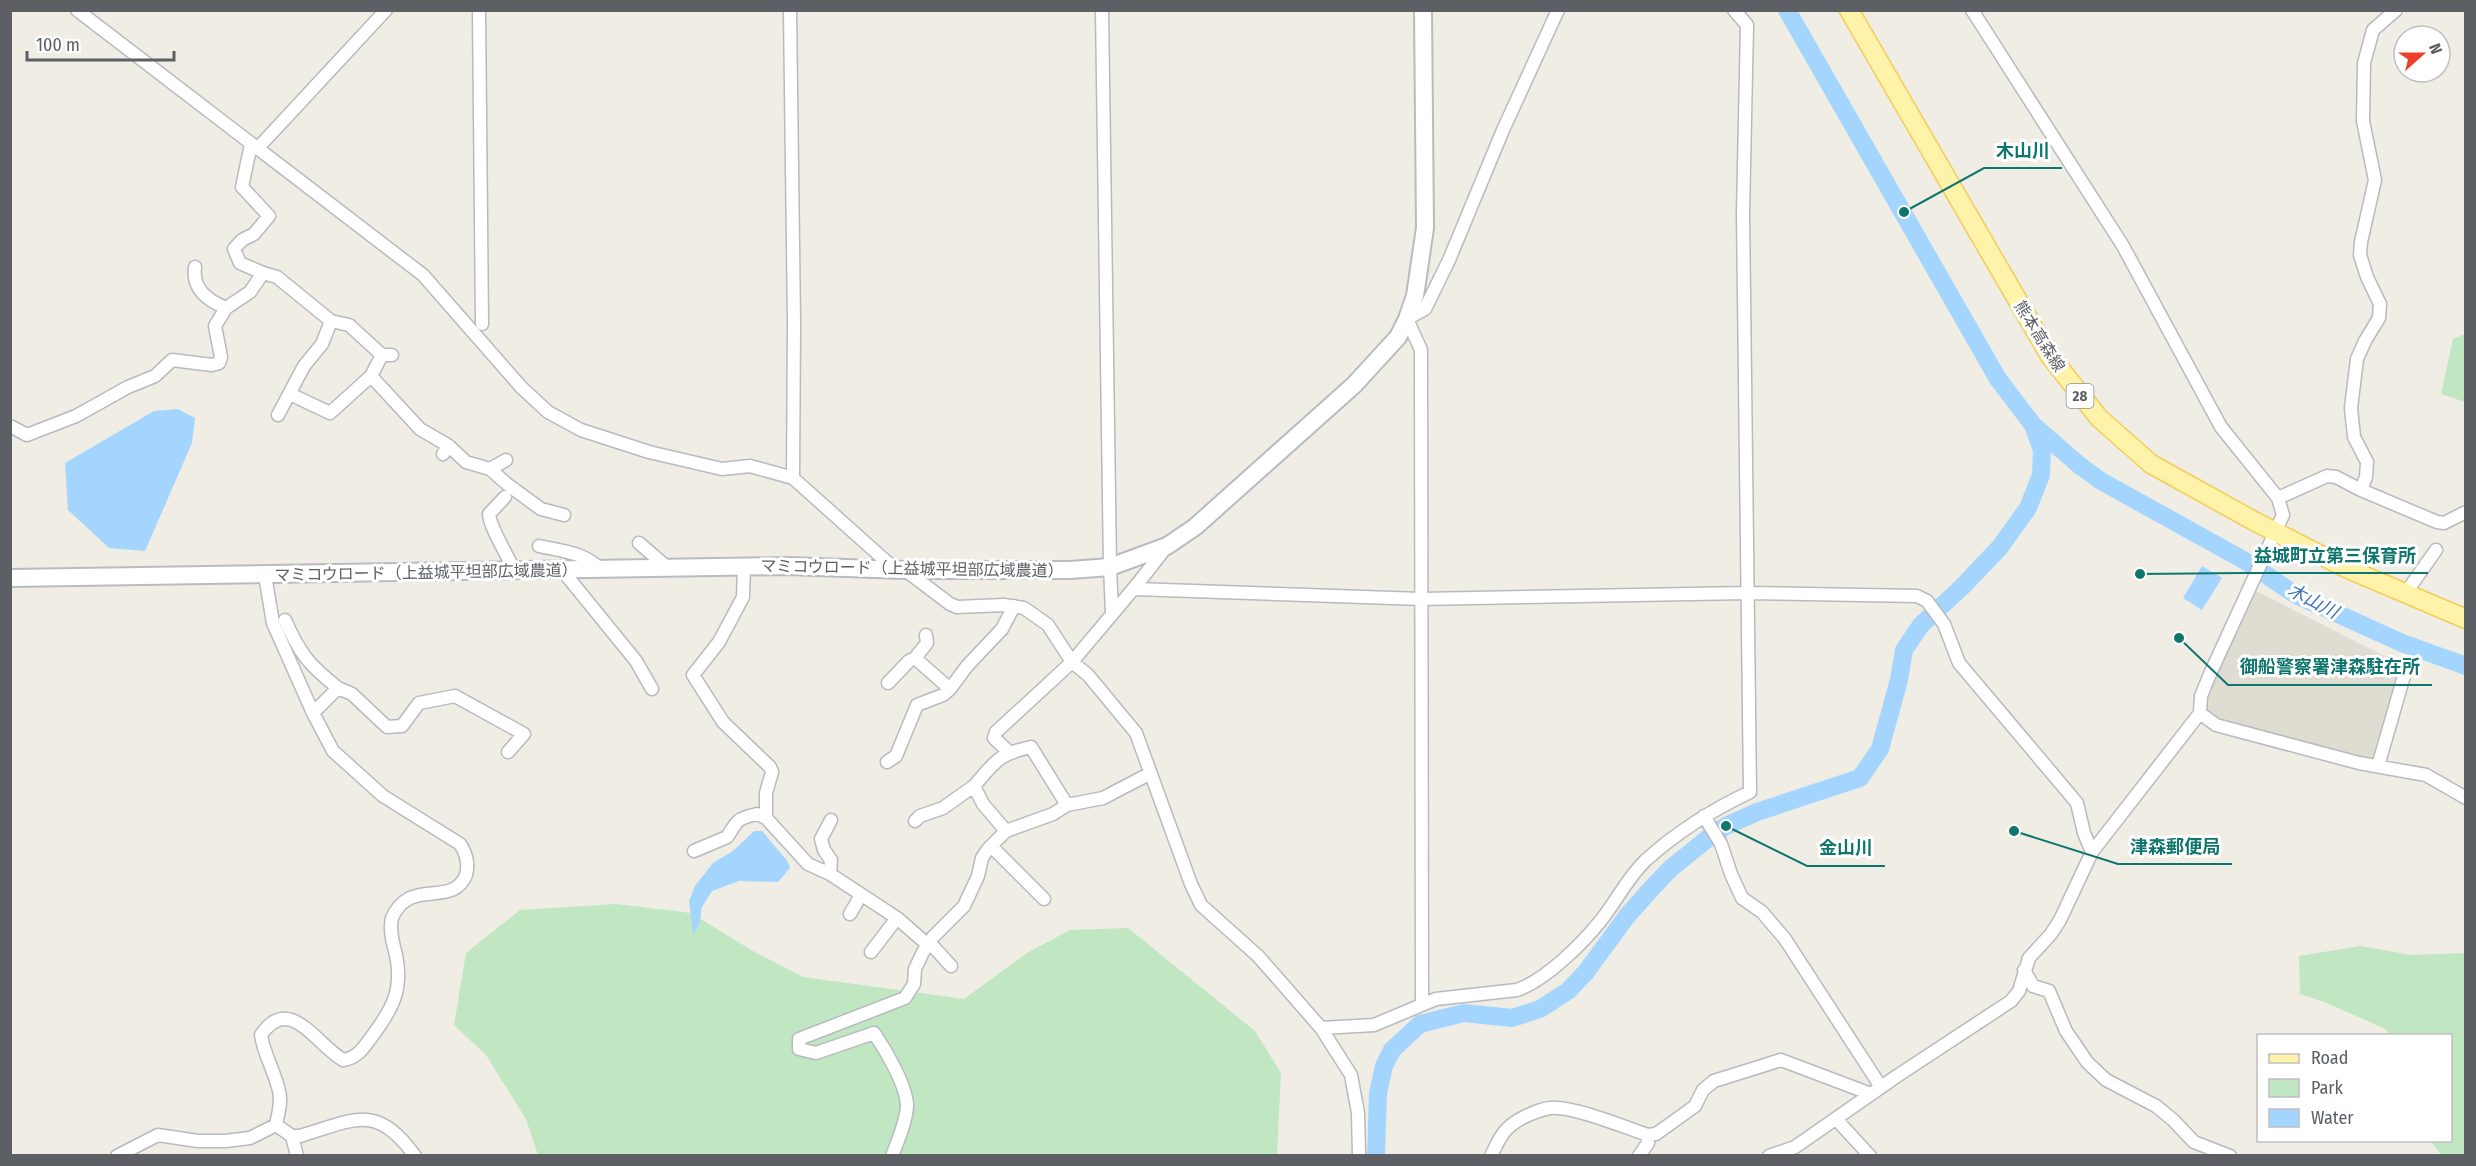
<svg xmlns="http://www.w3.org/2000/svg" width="2476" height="1166" font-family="'Fira Sans Condensed','Noto Sans JP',sans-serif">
<rect width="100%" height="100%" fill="#efede4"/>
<!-- education -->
<path fill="#dfdcd2" d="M2254 590 2402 665 2377 764 2217 722 2207 713V692Z"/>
<!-- green -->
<path fill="#c0e7c1" d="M2465 334V402L2441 394 2453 339Z
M616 904 691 913 753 951 803 977 964 999 1027 953 1070 930 1128 928 1255 1031 1281 1073 1277 1155H538L526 1119 486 1055 454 1025 466 953 520 910Z
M2360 946 2411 955 2465 953V1155H2441L2431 1141 2450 1140V1036L2389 1035 2386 1029 2324 1002 2300 994 2299 956Z"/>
<!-- water -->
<path fill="#a4d5ff" d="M178 409 195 418 192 443 145 551 109 548 68 510 65 463 154 411Z
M2202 566 2222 578 2202 610 2183 598Z
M754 831H762L788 862 790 868 778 882 739 881 712 891 702 907 699 925 693 934 689 901 695 886 713 863 733 851Z"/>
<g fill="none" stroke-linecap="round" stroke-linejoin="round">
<!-- river -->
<path stroke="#a4d5ff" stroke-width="18" d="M1787 10 1998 379 2033 425 2079 465 2101 481 2247 562 2296 595 2402 643 2466 666
M1376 1156 1378 1093 1384 1066 1392 1050 1420 1024 1464 1013 1512 1018 1540 1009 1568 991 1586 972 1627 916 1651 889 1670 869 1712 835 1726 826 1757 812 1860 778 1880 749 1899 680 1904 650 1921 625 1963 586 2000 547 2028 508 2041 475 2042 450 2033 425"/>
<!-- street casing -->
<g stroke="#b7babf" stroke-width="15">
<path id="street" d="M77 10 423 275 521 387 548 412 581 430 649 452 722 469 750 466 793 478 888 563 905 570 950 604 957 607 1004 605 1024 608 1048 625 1072 662 996 732 994 738 1009 752
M479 10 482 324
M790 10 794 323 793 478
M1102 10 1110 567 1112 612
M257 149 386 10
M195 267C192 289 207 300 226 308
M263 273 277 277 331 321 349 325 382 355H392
M371 376 420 429 449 446
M290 394 330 413 371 376 382 355
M278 415 304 366 322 344 331 321
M10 426 27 435 76 416 128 387 155 376 172 360 212 365 219 363 221 357 215 326 226 308 250 292 263 273 240 263 234 249 242 240 254 234 269 216 242 187 251 144
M443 454 449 446 466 462 490 469 507 484 541 509 564 515
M490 469 506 460
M2361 490 2366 477 2367 462 2354 437 2351 408 2357 359 2365 341 2379 318 2380 304 2367 277 2360 255 2361 242 2375 180 2363 121 2364 63 2373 30 2396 10
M505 497 489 514C490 528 507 554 514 570
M2278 498 2327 476 2336 477 2361 490 2437 522 2444 523 2466 512
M639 543 668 568
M539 546C561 551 584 552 600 569
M1166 547C1137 587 1104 623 1072 662L1088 675 1136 733 1191 884 1201 905 1258 956 1321 1028 1351 1075 1358 1113 1359 1156
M744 567 743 597 719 642 693 675 723 722 770 767 772 772 766 793V818
M562 570 636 661 652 689
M265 575 273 623 313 713 333 751 383 796 460 844C466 853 469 864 466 875 456 900 429 889 410 898 402 902 395 910 392 918 389 929 393 944 396 955 403 989 393 1008 373 1035 364 1047 358 1058 343 1060 316 1044 289 993 261 1035 264 1055 275 1072 279 1091 282 1102 278 1114 276 1125
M1135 589 1421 599 1747 593 1917 596 1927 601 1944 624 1959 663 2077 803 2084 833 2092 852
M2405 594 2436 550
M285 620C300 654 309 665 338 688
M915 658 927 643 926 635
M888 683 909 661 915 658 950 689 967 666 1002 629 1014 606
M313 713 338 688 352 694 387 727 402 726 419 703 455 696 524 734 508 752
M2200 713 2216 725 2359 763 2426 775 2466 798
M887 762 896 756 917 705 943 695 950 689
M2378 766 2406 669
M974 786C995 762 998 754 1031 747L1067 805
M1704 816 1721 844 1731 874 1742 898 1762 912 1785 939 1881 1087
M831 820 821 839 824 850 831 860 830 874 897 918
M915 821 920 816 943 808 974 786 983 804 1006 831
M991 846 1044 899
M694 851 727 837C738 821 735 819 757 814L766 818 808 864 830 874
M850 914 861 895
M929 942 951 966
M871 952 897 918 928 945
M2024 970 2033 986 2049 991 2066 1031 2087 1062 2106 1080 2156 1106 2173 1120 2194 1142 2230 1156
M1422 1005 1421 350 1407 319 1425 309 1449 260 1503 130 1558 10
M1321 1028 1374 1025 1436 999 1517 990C1546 980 1583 943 1602 919 1617 900 1628 877 1646 860 1677 832 1712 810 1750 792L1743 213 1747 25 1734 10
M1836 1119 1870 1156
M292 1136 297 1156
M117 1156 158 1135 198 1141H225L250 1138 276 1125 292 1136H300C354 1120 376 1102 415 1156
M892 1156C898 1140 906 1123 907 1106 907 1086 885 1049 874 1033L816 1053 799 1049V1039L905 998 914 984 915 969 923 952 933 937 964 906 978 876 982 858 988 849 1006 831 1053 814 1067 805 1103 798 1149 774
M1491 1156C1496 1146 1500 1135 1508 1128 1517 1119 1537 1110 1550 1108 1571 1105 1627 1128 1648 1135L1656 1134 1695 1106 1703 1090 1714 1081 1781 1060 1871 1094
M1639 1156 1648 1143V1135
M1769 1156 1795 1147 1897 1076 2011 1001 2019 991 2029 958 2051 934 2060 920 2092 852 2200 713 2201 696 2210 674 2283 515 2278 498 2221 427 2123 246 1972 10"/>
</g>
<!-- secondary casing -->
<g stroke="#b8bbc1" stroke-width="20">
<path id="secondary" d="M10 578 787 566 905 570H1070L1110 567 1167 546 1195 527 1354 385 1398 337 1407 319 1415 296 1425 228 1423 10"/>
</g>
<!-- primary casing -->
<g stroke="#f4cc58" stroke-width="21">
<path id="primary" d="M1849 10 2050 356 2099 418 2151 464 2254 521 2346 568 2466 619"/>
</g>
<!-- street -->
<use href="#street" stroke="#fff" stroke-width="12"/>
<!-- secondary -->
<use href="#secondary" stroke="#fff" stroke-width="16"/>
<!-- primary -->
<use href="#primary" stroke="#fff3a9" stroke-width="18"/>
</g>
<g text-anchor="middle" stroke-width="6" stroke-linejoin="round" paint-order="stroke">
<!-- shield labels -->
<rect fill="#fff" stroke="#8d9093" stroke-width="1.5" x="2066.5" y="384" width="27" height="24" rx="4.5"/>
<g font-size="15" font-weight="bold" fill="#5c6065">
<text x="2080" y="401">28</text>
</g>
<!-- street labels -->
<g font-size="16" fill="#5c6065" stroke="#fff">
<text transform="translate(2040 336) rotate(58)" y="6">熊本高森線</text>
<text transform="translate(912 568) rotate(1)" y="6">マミコウロード（上益城平坦部広域農道）</text>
<text transform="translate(426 572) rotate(-1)" y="6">マミコウロード（上益城平坦部広域農道）</text>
</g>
<!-- water labels -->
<g font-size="18" font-style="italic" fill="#3e75b4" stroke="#fff">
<text transform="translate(2313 601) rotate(27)" y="6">木山川</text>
</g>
</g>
<!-- callouts -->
<path fill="none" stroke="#0f766e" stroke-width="2" d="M1904 212L1984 168H2062M2140 574L2242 573H2428M2179 638L2228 685H2432M2014 831L2118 864H2232M1726 826L1807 866H1885"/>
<g fill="#0f766e" stroke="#fff" stroke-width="2">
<circle cx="1904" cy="212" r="6"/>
<circle cx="2140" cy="574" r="6"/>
<circle cx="2179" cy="638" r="6"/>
<circle cx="2014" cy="831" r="6"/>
<circle cx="1726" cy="826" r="6"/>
</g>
<g font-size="18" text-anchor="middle" font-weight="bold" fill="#0f766e" stroke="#fff" stroke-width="6" stroke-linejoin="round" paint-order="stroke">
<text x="2023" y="157">木山川</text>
<text x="2335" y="562">益城町立第三保育所</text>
<text x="2330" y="673">御船警察署津森駐在所</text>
<text x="2175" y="853">津森郵便局</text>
<text x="1846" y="854">金山川</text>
</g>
<!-- border -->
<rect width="2476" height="1166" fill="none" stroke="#5c6065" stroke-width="24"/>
<!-- legend -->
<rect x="2257" y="1034" width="195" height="108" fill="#ffffff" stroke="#bebfc1" stroke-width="1.5"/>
<rect x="2269" y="1054" width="30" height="9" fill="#fff3a9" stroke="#bebfc1" stroke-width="1.5"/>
<text x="2311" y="1064" font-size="18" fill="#5c6065">Road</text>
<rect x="2269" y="1079" width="30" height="18" fill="#c0e7c1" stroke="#bebfc1" stroke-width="1.5"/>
<text x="2311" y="1094" font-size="18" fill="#5c6065">Park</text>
<rect x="2269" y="1109" width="30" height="18" fill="#a4d5ff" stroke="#bebfc1" stroke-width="1.5"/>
<text x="2311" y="1124" font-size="18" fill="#5c6065">Water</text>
<!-- north arrow -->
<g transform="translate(2422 54) rotate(69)"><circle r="28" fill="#ffffff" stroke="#bebfc1" stroke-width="1.5"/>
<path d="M0-4.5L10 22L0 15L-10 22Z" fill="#ed402c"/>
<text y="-9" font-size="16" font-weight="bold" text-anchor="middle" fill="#5c6065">N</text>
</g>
<!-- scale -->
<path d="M27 51v9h147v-9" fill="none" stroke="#5c6065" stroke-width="3"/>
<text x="36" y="51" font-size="18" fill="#5c6065" stroke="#ffffff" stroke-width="4.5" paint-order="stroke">100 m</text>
</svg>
